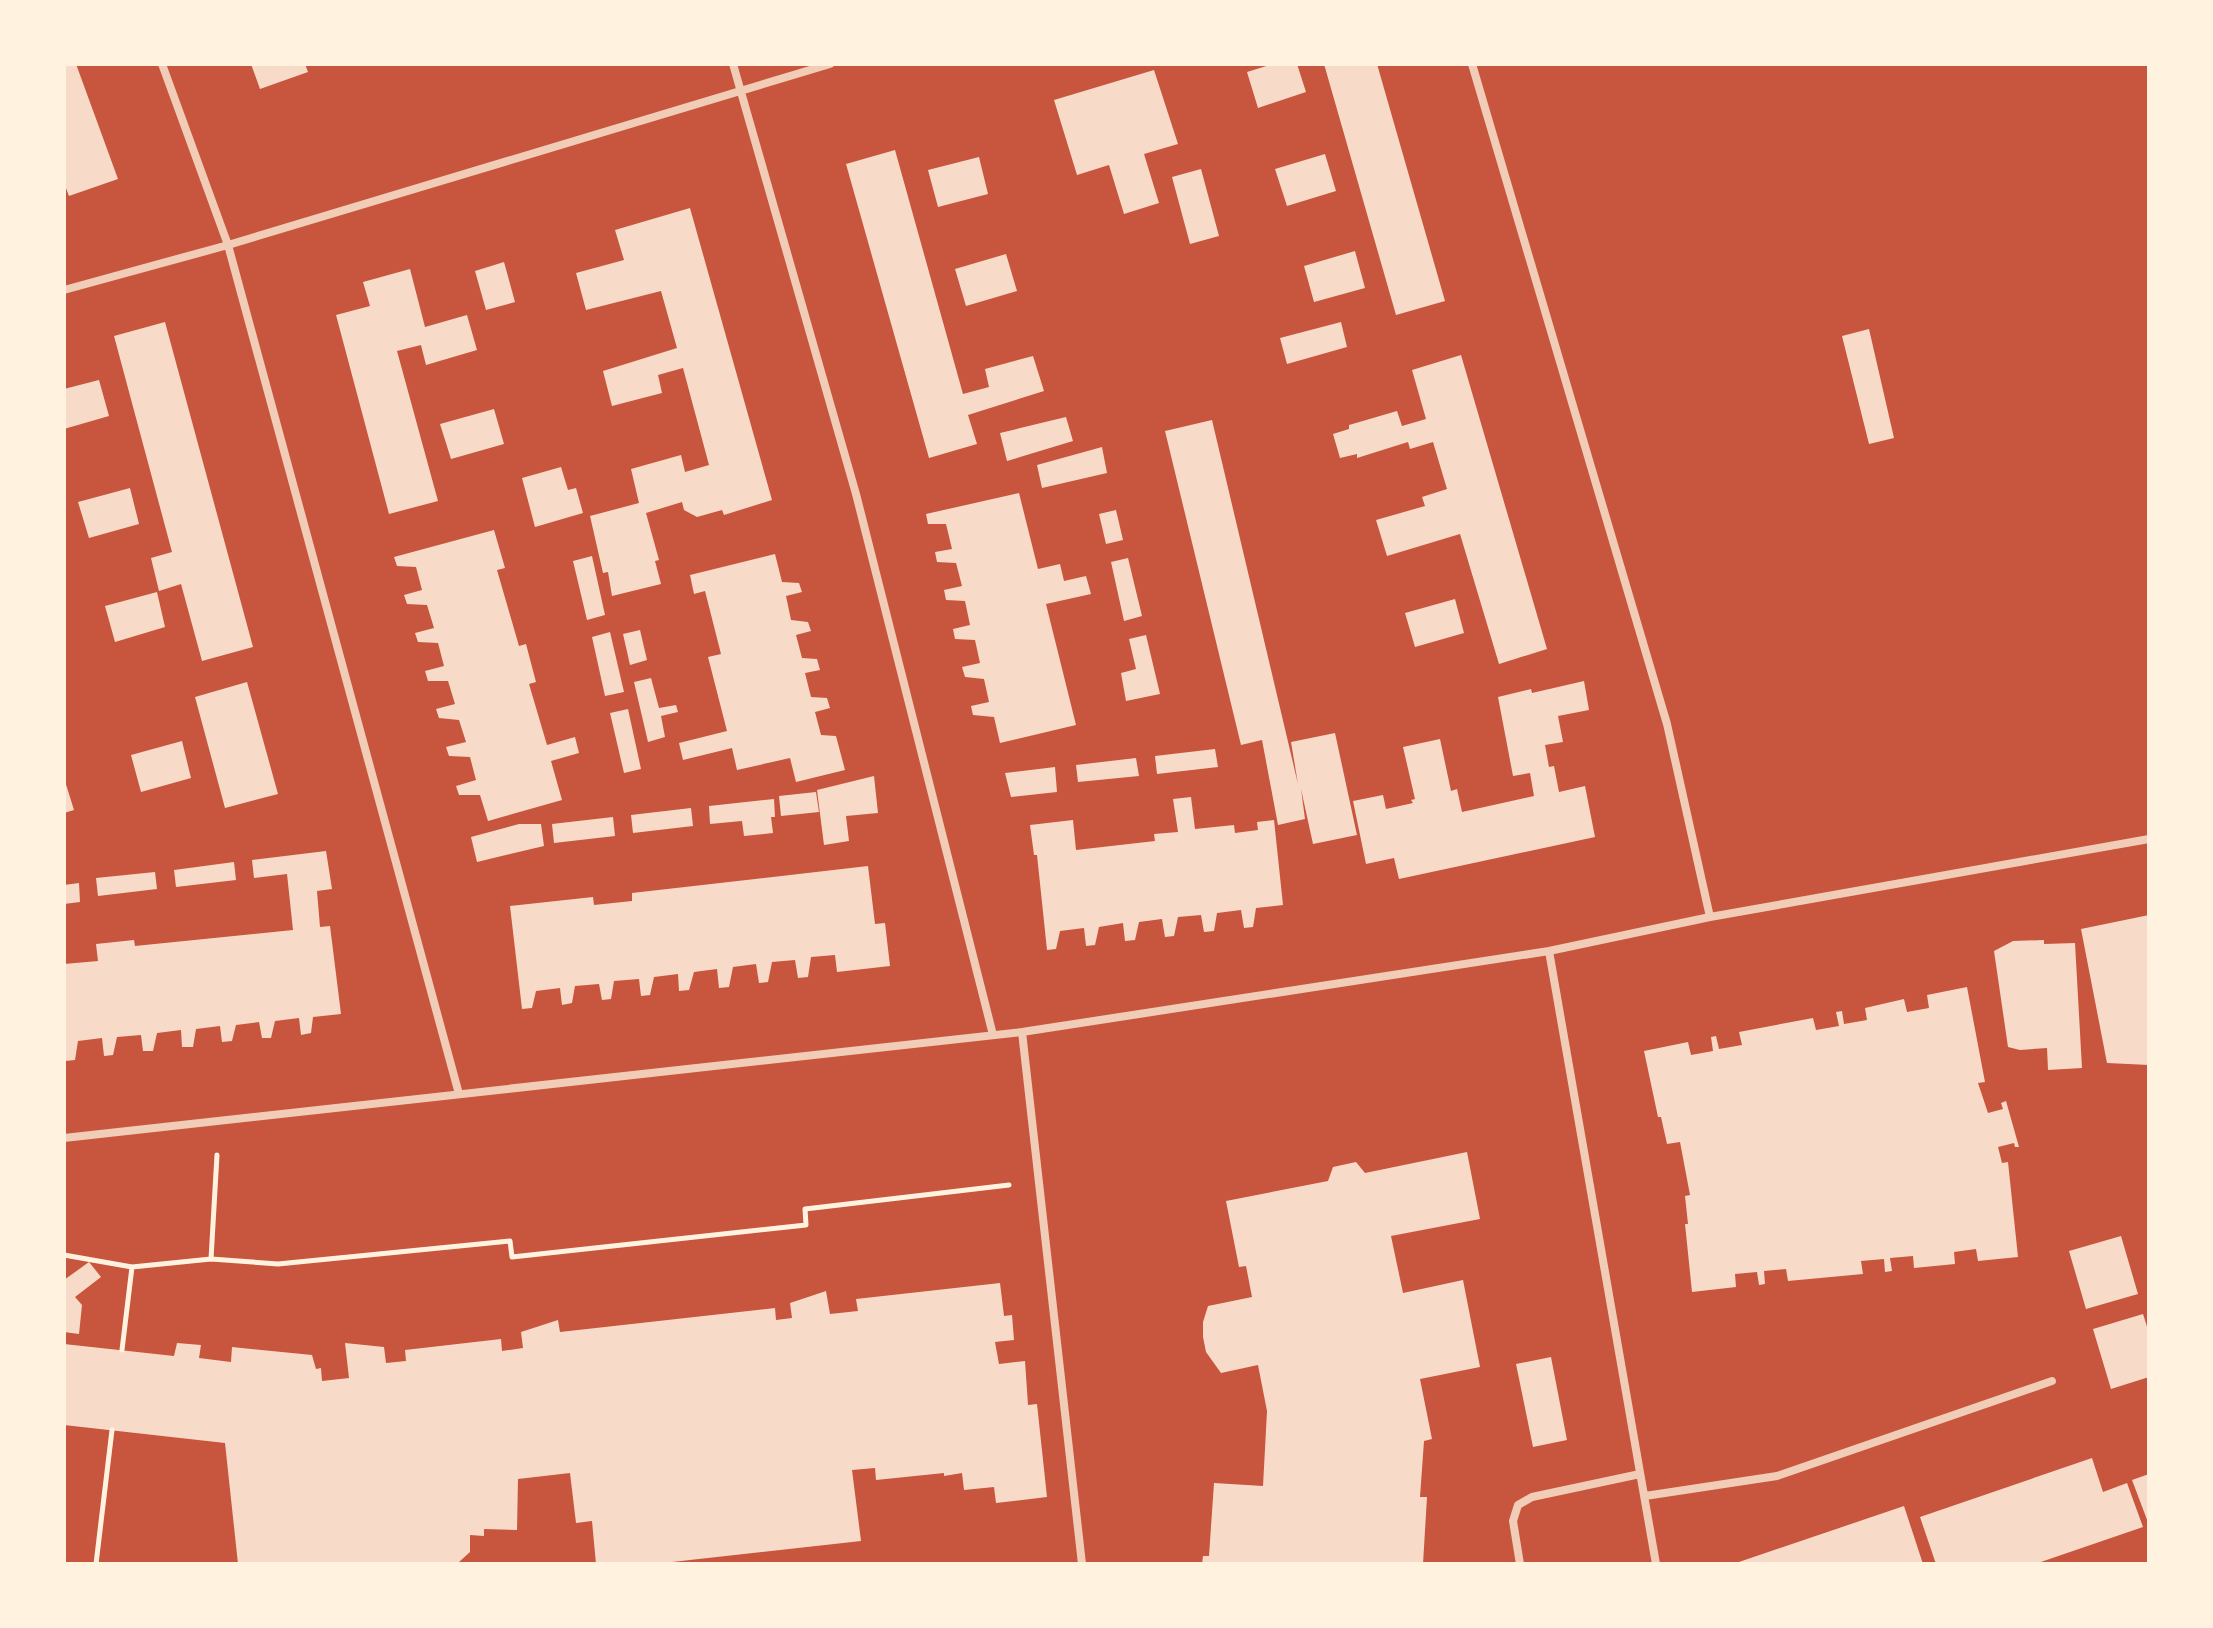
<svg xmlns="http://www.w3.org/2000/svg" width="2213" height="1628" font-family="'IBM Plex Sans',sans-serif">
<rect width="100%" height="100%" fill="#c8553d"/>
<!-- building -->
<path fill="#f7dbc8" d="M64 64H76L118 179 69 196 64 183Z
M251 64H305L308 72 260 89Z
M1273 64H1297L1306 92 1258 108 1247 72Z
M1324 64H1377L1445 301 1396 315Z
M1154 70 1178 144 1144 154 1159 203 1124 214 1109 165 1077 175 1054 100Z
M895 150 963 394 989 387 985 369 1033 356 1044 391 968 415 977 444 929 458 846 164Z
M1325 154 1336 191 1287 206 1275 169Z
M979 157 988 194 938 207 928 170Z
M1201 169 1219 236 1190 244 1172 177Z
M690 208 772 500 724 515 722 510 697 517 684 510 682 502 646 513 659 560 655 561 661 584 612 596 608 572 603 573 590 516 639 503 631 469 681 455 685 472 709 465 683 368 658 375 662 393 612 406 603 371 677 348 661 291 586 310 576 273 624 260 615 230Z
M1355 251 1365 288 1314 302 1304 266Z
M1006 254 1017 291 966 306 955 269Z
M504 262 515 302 486 310 475 271Z
M410 269 425 327 467 315 477 350 426 365 421 345 397 351 438 501 389 514 336 315 370 306 363 282Z
M165 322 253 647 202 661 181 584 159 591 151 558 172 552 114 336Z
M1341 322 1347 347 1287 364 1280 338Z
M1869 329 1894 438 1869 444 1842 336Z
M1461 355 1547 649 1499 664 1460 534 1387 556 1376 520 1425 506 1422 497 1447 489 1433 442 1410 449 1408 442 1357 458V454L1340 458 1333 434 1349 429V425L1397 411 1402 426 1426 419 1412 370Z
M99 380 109 416 64 429V389Z
M494 409 504 444 451 459 440 424Z
M1066 417 1073 441 1007 461 1000 433Z
M1212 420 1298 784 1291 742 1335 733 1357 835 1313 844 1301 789 1305 819 1278 825 1262 740 1241 745 1165 431Z
M1102 447 1107 473 1042 488 1037 465Z
M561 467 568 490 576 488 583 513 535 527 522 478Z
M130 488 139 524 89 538 78 502Z
M1019 493 1038 569 1060 564 1064 581 1086 576 1091 594 1046 604 1076 725 1000 743 994 717 973 715 971 706 989 702 984 679 965 677 962 667 980 663 975 640 955 639 953 629 970 625 965 601 946 600 944 590 962 586 956 563 937 562 935 552 952 549 946 524H928L926 514Z
M1116 510 1123 540 1106 544 1099 514Z
M494 530 505 568 497 570 519 646 526 644 536 682 529 684 547 745 575 737 579 753 551 761 562 800 488 821 480 795H459L456 786 476 780 470 757 449 756 446 747 466 742 459 720 439 718 436 709 455 704 448 681H428L425 671 444 666 438 643 418 642 415 633 434 628 427 605 407 604 404 595 422 590 416 567 397 566 394 557Z
M775 554 782 582 799 583 802 592 786 596 791 620 808 622 811 631 796 635 802 658 817 659 820 670 805 673 811 697 827 698 830 708 815 712 821 735 836 736 845 770 796 782 790 758 737 770 732 748 683 760 679 743 727 731 708 657 721 654 705 591 694 594 690 575Z
M592 556 605 615 587 620 573 561Z
M1128 558 1142 616 1124 621 1111 562Z
M157 592 165 627 115 642 105 606Z
M1455 599 1464 633 1415 647 1405 613Z
M640 630 647 660 630 665 623 634Z
M610 632 624 692 605 696 592 637Z
M1146 635 1160 694 1126 701 1121 673 1136 669 1129 639Z
M651 678 659 708 676 705 678 712 661 716 665 737 648 742 634 682Z
M1584 681 1589 710 1558 716 1563 742 1545 745 1549 767 1554 766 1559 792 1585 786 1595 837 1399 879 1394 858 1366 864 1353 801 1383 795 1386 809 1413 803 1411 800 1415 799 1403 747 1440 739 1451 791 1457 789 1462 812 1534 796 1530 773 1513 776 1498 697 1531 689 1532 693Z
M247 682 278 794 225 808 195 697Z
M628 709 641 769 624 773 610 713Z
M182 741 191 778 141 792 131 755Z
M1215 749 1218 767 1157 774 1155 756Z
M1136 758 1139 776 1078 782 1076 765Z
M1055 767 1057 792 1011 797 1005 773Z
M874 776 878 813 846 816 849 841 824 845 817 790Z
M64 778 74 810 64 813Z
M816 792 819 812 781 816 779 796Z
M1191 797 1195 829 1234 825 1235 833 1258 830 1257 822 1274 820 1283 905 1256 908 1253 927 1244 928 1241 910 1217 913 1214 931 1204 932 1201 915 1178 917 1174 936 1165 937 1162 919 1139 922 1135 940 1125 941 1123 923 1099 927 1095 945 1086 946 1084 928 1060 931 1056 949 1047 950 1037 855H1034L1030 825 1073 820 1076 850 1155 841 1154 834 1178 832 1173 799Z
M774 799 775 817H771L773 833 744 836 742 821 710 824 709 806Z
M691 808 693 826 633 833 631 815Z
M613 817 615 836 554 843 552 824Z
M519 824H541L544 846 477 862 471 837Z
M326 851 332 889 317 891 320 927 330 926 341 1014 313 1017 311 1033 301 1035 299 1018 275 1021 271 1038H262L259 1022 236 1025 232 1041 222 1042 220 1026 196 1029 193 1047H182L181 1030 157 1033 153 1051H143L141 1035 117 1037 113 1055 104 1056 102 1038 78 1041 75 1060 65 1061 64 964 98 961 96 944 134 940 135 946 293 930 287 874 254 878 252 860Z
M234 862 236 880 176 887 174 870Z
M868 866 875 924 885 923 890 966 837 972 835 955 811 957 808 977 798 978 795 960 772 962 768 982 759 983 756 964 733 967 729 987 719 988 717 969 694 972 689 990 679 991 678 974 654 977 650 995 641 996 639 979 614 981 611 999 602 1000 599 984 575 986 572 1003 562 1005 560 988 536 991 532 1008 522 1009 510 906 593 897 594 905 632 901V893Z
M155 872 157 889 98 896 96 878Z
M79 883 80 902 64 904V885Z
M2149 915V1065L2107 1063 2081 929Z
M2044 940V944L2075 943 2082 1068 2048 1070 2047 1048 2020 1050 2008 1047 1994 951 2013 941Z
M1967 987 1985 1082 1978 1083 1988 1113 2003 1109 2001 1103 2006 1101 2019 1147H2015L2014 1143 1998 1147 2002 1163 2008 1162 2018 1257 1978 1261 1976 1249 1954 1252 1955 1264 1914 1268 1913 1256 1890 1258 1892 1271 1885 1272 1884 1259 1861 1261 1863 1274 1788 1281 1786 1269 1764 1271 1765 1284 1759 1285 1757 1272 1735 1274 1736 1287 1692 1292 1685 1224H1688L1685 1196 1690 1195 1680 1142 1667 1144 1661 1117H1658L1644 1051 1688 1042 1691 1055 1713 1051 1711 1037 1716 1036 1719 1049 1742 1045 1739 1032 1813 1018 1816 1030 1839 1026 1836 1012 1842 1011 1844 1024 1867 1020 1865 1008 1904 999 1907 1012 1929 1008 1927 995Z
M1467 1152 1480 1219 1391 1236 1403 1293 1463 1280 1480 1367 1420 1379 1432 1439 1424 1441 1420 1497H1427L1423 1564H1202L1203 1556H1209L1214 1483 1263 1486 1267 1411 1258 1365 1221 1373 1206 1352 1203 1337V1322L1208 1306 1252 1297 1246 1266 1239 1267 1226 1201 1328 1181 1333 1167 1356 1162 1365 1173Z
M2121 1236 2138 1294 2086 1309 2069 1251Z
M89 1262 101 1277 75 1297 82 1305 79 1334 64 1332V1280Z
M1000 1283 1004 1316 1012 1315 1014 1340 995 1342 999 1364 1025 1361 1028 1405 1037 1404 1047 1497 996 1503 994 1487 964 1490 962 1473 944 1476V1473L876 1480 875 1468 852 1470 861 1541 654 1564H596L592 1521 576 1523 570 1473 518 1479 517 1530 484 1529V1536L470 1535V1552L459 1562 238 1564 225 1443 64 1425V1344L174 1356 177 1343 201 1345 199 1358 231 1362 232 1347 312 1355 316 1369 321 1368 322 1381 349 1378 345 1343 384 1347 386 1363 406 1361 405 1350 501 1339 502 1351 523 1348 521 1332 558 1320 560 1332 775 1308 776 1320 792 1318 790 1303 826 1291 830 1314 858 1311 856 1299Z
M2143 1314 2149 1333V1377L2111 1389 2093 1329Z
M1551 1357 1567 1440 1533 1447 1516 1364Z
M2092 1458 2103 1492 2127 1483 2143 1527 2035 1564H1936L1920 1517Z
M2149 1474V1525L2132 1480Z
M1904 1506 1923 1564H1736V1563Z"/>
<g fill="none" stroke-linecap="round" stroke-linejoin="round">
<!-- path -->
<path stroke="#fff3e0" stroke-width="5" d="M64 1255 132 1267 211 1259 217 1155
M211 1259 278 1264 510 1241 512 1257 806 1225 805 1209 1009 1185
M122 1350 132 1267
M96 1564 112 1430"/>
<!-- minor -->
<path stroke="#f1ccb7" stroke-width="8" d="M162 64 228 245 459 1094
M733 64 856 494 993 1035
M1472 64 1667 724 1710 917
M64 290 228 245 830 64
M1549 951 1656 1564
M1022 1032 1082 1564
M64 1138 1022 1032 1549 951 1710 917 2149 839
M1645 1496 1777 1476 2052 1381
M1520 1564 1513 1521 1518 1505 1532 1497 1640 1474"/>
</g>
<!-- border -->
<rect width="2213" height="1628" fill="none" stroke="#fff3e0" stroke-width="132"/>
</svg>
